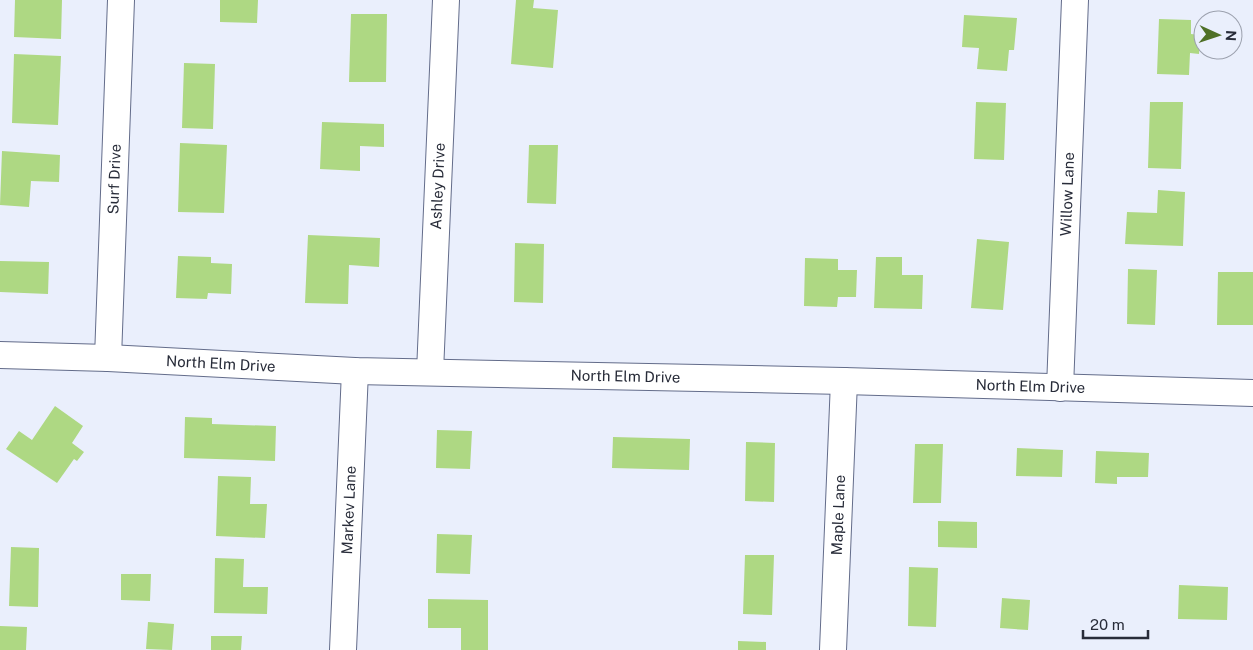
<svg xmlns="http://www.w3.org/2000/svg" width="1253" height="650" font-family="'Public Sans',sans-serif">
<rect width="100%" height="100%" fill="#eaeffc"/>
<!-- building -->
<path fill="#aed883" d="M15 0H62L61 39 14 37Z
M220 0H258L257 23 220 22Z
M516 0H534L533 8 558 10 553 68 511 64Z
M351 14H387L386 82H349Z
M964 15 1017 18 1014 50H1009L1007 71 977 69 979 48 962 47Z
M1159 19 1191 20V34L1200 35 1199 54 1190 53 1189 75 1157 74Z
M14 54 61 56 58 125 12 123Z
M184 63 215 64 213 129 182 128Z
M976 102 1006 103 1004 160 974 159Z
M1150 102H1183L1181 169 1148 168Z
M322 122 384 124V147L360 146V171L320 169Z
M180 143 227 145 224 213 178 212Z
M529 145H558L556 204 527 203Z
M2 151 60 155 59 182 31 181 29 207 0 205Z
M1158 190 1185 192 1183 246 1125 244 1127 212 1157 213Z
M308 235 380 238 379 267 349 265 348 304 305 303Z
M977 239 1009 242 1003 310 971 308Z
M515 243 544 244 543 303 514 302Z
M178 256 211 257V263L232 264 231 294 208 293 207 299 176 298Z
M876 257H902V275H923L922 309 874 308Z
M805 258 838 259V270H857L856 297H838L837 307 804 306Z
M0 261 49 262 48 294 0 292Z
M1128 269 1157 270 1155 325 1127 324Z
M1218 272H1253V325H1217Z
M55 406 83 426 72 443 84 452 77 461 74 459 57 483 6 449 19 431 32 440Z
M185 417 212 418V424L276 426 275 461 184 458Z
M437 430 472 431 470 469 436 468Z
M613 437 690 439 689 470 612 468Z
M746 442 775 443 774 502 745 501Z
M915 444H943L941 503H913Z
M1017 448 1063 450 1062 477 1016 476Z
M1096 451 1149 453 1148 477H1117V484L1095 483Z
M218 476 251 477 250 504H267L265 538 216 536Z
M938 521 977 522V548L938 547Z
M437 534 472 535 470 574 436 573Z
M11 547 39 548 38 607 9 606Z
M745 555H774L772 615 743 614Z
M215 558 244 559 243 587H268L267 614 214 613Z
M909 567 938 568 936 627 908 626Z
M121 574H151L150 601 121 600Z
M1179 585 1228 587 1227 620 1178 619Z
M1002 598 1030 600 1028 630 1000 628Z
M428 599 488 600V650H461V628H428Z
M148 622 174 624 172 650 146 649Z
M0 626 27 627 26 650H0Z
M211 636H242L241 650H211Z
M738 641 766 642V650H738Z"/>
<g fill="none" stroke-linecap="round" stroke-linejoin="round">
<!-- minor casing -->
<g stroke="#636c8a" stroke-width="28">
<g id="minor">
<path id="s1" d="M0 355 108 358 355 371 844 381 1253 393"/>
<path id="s2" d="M108 358 121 0"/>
<path id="s3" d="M430 372 446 0"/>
<path id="s4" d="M1060 388 1075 0"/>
<path id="s5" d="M343 650 355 371"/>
<path id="s6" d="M833 650 844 381"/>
</g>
</g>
<!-- minor -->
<use href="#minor" stroke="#fff" stroke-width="26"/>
</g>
<g text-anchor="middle" stroke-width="4" stroke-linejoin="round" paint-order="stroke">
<!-- street labels -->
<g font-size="15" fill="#282c39" stroke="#eaeffc">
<text dy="5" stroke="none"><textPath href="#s2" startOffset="179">Surf Drive</textPath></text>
<text dy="5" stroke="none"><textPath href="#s3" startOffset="186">Ashley Drive</textPath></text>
<text dy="5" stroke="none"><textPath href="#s4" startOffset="194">Willow Lane</textPath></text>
<text dy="5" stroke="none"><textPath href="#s1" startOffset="221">North Elm Drive</textPath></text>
<text dy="5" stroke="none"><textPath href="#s1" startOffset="626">North Elm Drive</textPath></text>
<text dy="5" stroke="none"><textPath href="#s1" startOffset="1031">North Elm Drive</textPath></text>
<text dy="5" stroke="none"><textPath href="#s5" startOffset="140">Markev Lane</textPath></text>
<text dy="5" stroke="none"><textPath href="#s6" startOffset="135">Maple Lane</textPath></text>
</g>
</g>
<!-- north arrow -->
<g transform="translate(1218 35) rotate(93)"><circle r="24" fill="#eaeffc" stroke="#9ca1ae"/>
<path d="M0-4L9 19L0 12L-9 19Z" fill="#4f7027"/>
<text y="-8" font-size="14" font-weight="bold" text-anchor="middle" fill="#282c39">N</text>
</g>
<!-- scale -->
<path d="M1083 630v8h65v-8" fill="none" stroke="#282c39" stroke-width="2.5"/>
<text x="1090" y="630" font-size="15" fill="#282c39" stroke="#eaeffc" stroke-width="4" paint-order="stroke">20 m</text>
</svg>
